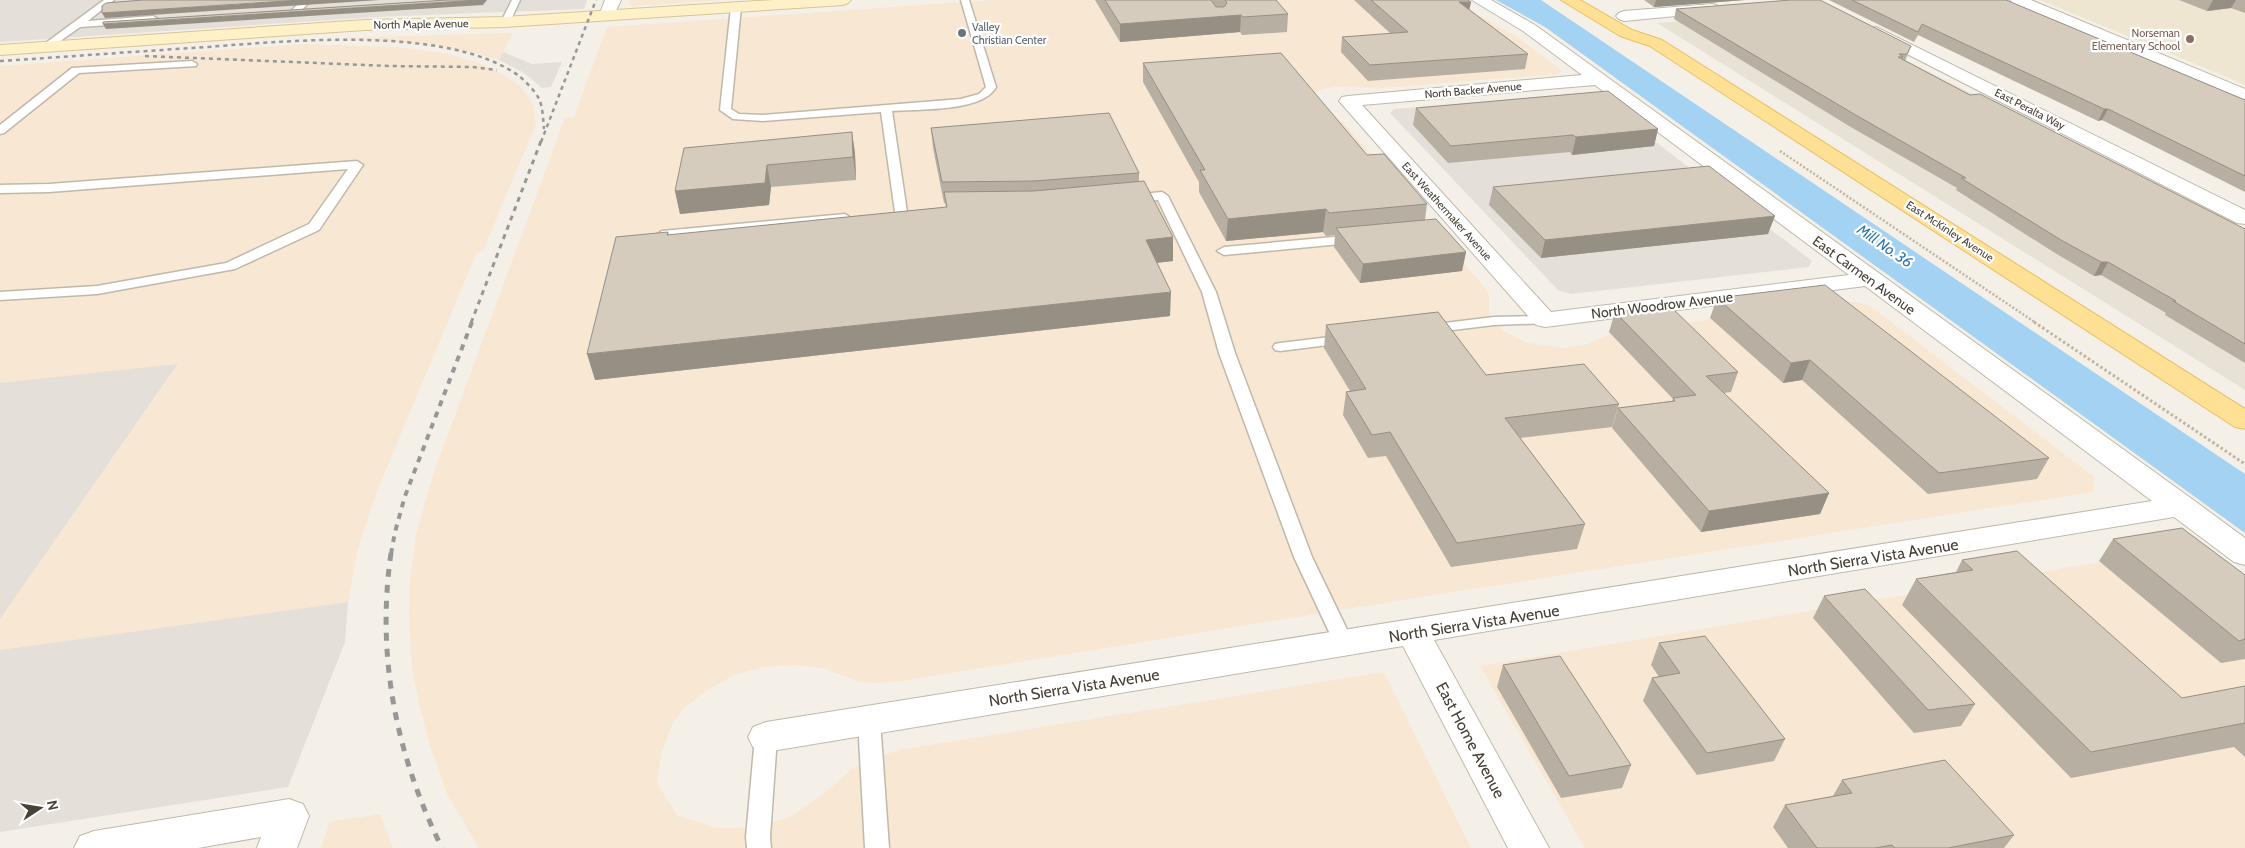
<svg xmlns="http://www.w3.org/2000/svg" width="2245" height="848" font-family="Cabin,sans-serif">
<rect width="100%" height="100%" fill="#f4f0e8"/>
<!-- residential -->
<path fill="#e8e2d6" d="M1810 11 2245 234V390L1657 23Z"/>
<!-- commercial -->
<path fill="#f7e7d3" d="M630 0H724L634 6 629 5Z
M992 0H1458L1475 13 1516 36 1562 71 1559 74 1381 88 1333 87 1320 90 1312 96 1321 111 1344 123 1485 288 1489 295V314L1494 323 1503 331 1528 343 1566 348 1588 344 1616 331 1854 302 1870 306 2094 477 2093 492 1396 601 902 681 875 683 857 681 823 668 795 665 762 667 734 675 709 689 686 706 673 722 661 754 657 781 666 799 678 816 717 828 757 827 792 816 826 792 853 768 877 757 899 750 1384 672 1471 848H479L448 796 431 749 420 708 412 668 409 617 410 581 416 535 434 472 565 118 574 117 607 27Z
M513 33 499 60 478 54 431 44 340 38Z
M305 44 398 47 448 54 476 62 501 73 519 85 532 101 536 124 483 251 477 252 377 491 358 548 348 602 0 650V619L178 365 0 383V66Z
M2196 546 2245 583V848H1585L1480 666Z
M380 814 393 848H321L330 822Z"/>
<!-- industrial -->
<path fill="#e4dfd9" d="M0 0H587L584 9 376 17 0 42Z
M503 52 532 64 562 62 551 87 542 88 524 73 499 60Z
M1584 93 1594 95 1812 261 1809 267 1571 294 1558 290 1390 113 1394 109Z
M178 364 0 619V383Z
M348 602 345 642 288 787 0 832V650Z"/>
<!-- education -->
<path fill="#eee6d1" d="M2040 0H2245V85L2229 78Z"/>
<!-- water -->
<path fill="#a3d2f2" d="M1496 0H1541L2245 474V533L1545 27Z"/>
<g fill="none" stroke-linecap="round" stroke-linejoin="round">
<!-- lane casing -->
<g stroke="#c0b8aa" stroke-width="3">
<path id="lane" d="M104 0H114L88 21 153 16 158 19 153 22 80 27 49 49H43V45Z
M302 0H311L300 12H294L292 10Z
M512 0H520L509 24H503L501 22Z
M961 0H969L996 87C983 112 918 109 892 111L907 212 905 215H897L895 212 881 112 763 121 733 119 720 110 731 7 736 4 741 7 731 109 739 114 763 115 961 99 979 94 986 87Z
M192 61 197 64 196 66 79 73 4 133 0 134V125L72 68Z
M357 161 363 165 319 230 235 269 97 294 0 300V292L97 286 226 263 309 224 348 169 49 192 0 193V185L49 184Z
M1162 192 1168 196 1216 292 1235 353 1312 557 1354 644 1351 649 1344 651 1337 649 1294 557 1219 353 1202 292 1158 200 1131 203 1125 199 1131 195Z
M845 214 851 218 849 221 662 239 656 235 662 231Z
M1356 235 1361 236 1363 239 1361 242 1224 255 1217 251 1224 247Z
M1545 316 1550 317 1552 320 1550 323 1494 325 1428 333 1421 329 1428 325 1494 317Z
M1347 335 1352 336 1354 339 1352 342 1280 351 1275 350 1273 347 1275 344 1280 343Z
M869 712 877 714 880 720 889 848H865L858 720 861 714Z
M766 728 774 731 777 737 770 837 771 848H747L746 837 755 737 758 731Z"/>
</g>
<!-- street casing -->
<g stroke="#c0b8aa" stroke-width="2">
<path id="street" d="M605 0H621L612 19H602L599 16Z
M1472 0H1491L1535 25 2192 499 2245 538V565L2234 562 2174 517 1434 640 1549 848H1508L1403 646 766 752 753 747 748 737 753 727 766 722 2152 501 1865 286 1545 327 1536 325 1339 101 1342 97 1348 96 1582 75 1523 31ZM1595 85 1849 275 1551 312 1362 105Z
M2010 0H2031L2245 89V100L2013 3Z
M1713 4 1718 6 1721 9 1718 12 1624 21 1619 19 1616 16 1619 13 1624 11Z
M1876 27 2245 210V224L2237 223 1870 35 1868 32 1870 29Z
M289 799 303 804 309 816 297 848H257L261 837 198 848H74L80 836 94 831Z"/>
</g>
<!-- secondary casing -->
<g stroke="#d6c596" stroke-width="2">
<path id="secondary" d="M773 0H851L848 3 843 5 506 27 365 30 0 55V45L365 20 506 17Z"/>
</g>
<!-- primary casing -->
<g stroke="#e7bf63" stroke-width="2">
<path id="primary" d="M1561 0H1580L1632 30 1662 40 2245 409V429L2235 427 1650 46 1620 36Z"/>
</g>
<!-- path-far1 -->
<path stroke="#c2b49b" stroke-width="2.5" stroke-dasharray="2 2" stroke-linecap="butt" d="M1780 151 2036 323"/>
<!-- path -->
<path stroke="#c2b49b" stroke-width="3" stroke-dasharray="2.5 2.5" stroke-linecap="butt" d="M2034 322 2245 464"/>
<!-- lane -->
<use href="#lane" fill="#fff" fill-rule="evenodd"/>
<!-- street -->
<use href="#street" fill="#fff" fill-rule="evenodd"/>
<!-- secondary -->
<use href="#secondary" fill="#fff1c7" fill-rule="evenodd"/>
<!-- primary -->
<use href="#primary" fill="#ffe196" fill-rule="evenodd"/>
<!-- rail-far3 -->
<path stroke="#979797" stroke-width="2.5" stroke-dasharray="4 4" stroke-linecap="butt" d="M145 56 390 66 472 67 497 70
M0 61C64 57 128 52 193 48 279 42 446 23 519 76 525 81 536 92 539 99 543 107 543 120 544 129
M541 142 596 0"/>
<!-- rail-far2 -->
<path stroke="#979797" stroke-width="3" stroke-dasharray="5 5" stroke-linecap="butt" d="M471 323 541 141"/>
<!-- rail-far1 -->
<path stroke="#979797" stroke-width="4" stroke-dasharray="6 6" stroke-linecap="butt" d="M391 554 395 532 405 496 472 322"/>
<!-- rail -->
<path stroke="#979797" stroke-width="5" stroke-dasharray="8 8" stroke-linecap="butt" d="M391 553C376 656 396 755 442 848"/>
</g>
<!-- wall -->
<path fill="#b8afa3" d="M1095 0H1276L1288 14 1287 32 1242 35 1240 32 1120 42Z
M1354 0H1468L1471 2 1469 10 1528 54 1525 69 1368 81 1341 52 1342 37 1391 34Z
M1644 0H1745L1654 7Z
M1829 0H2006L2245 100V192L2102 120 2098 121 1918 35 1914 42Z
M2179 0H2245V13L2231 8 2207 11Z
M1676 9 1911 46 1905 61 1970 95 2245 229V363L2165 315 2166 313 2101 275 2094 276 2055 253 1956 190 1957 188 1849 126 1674 19Z
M1143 63 1367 155 1427 204 1425 220 1466 252 1462 271 1360 283 1334 247 1335 235 1326 236 1323 232 1226 241 1199 192V182L1143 82Z
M1416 108 1658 129 1654 146 1572 155 1570 152 1448 163 1413 125Z
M931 128 1139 173V181L1173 237V261L1157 263 1170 316 595 380 668 232 669 235 946 207 945 203H944L933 148Z
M852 132 855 154 856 180 771 187 769 205 680 214 675 191Z
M1493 187 1768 234 1541 258 1489 205Z
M1717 298 2049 458 2037 479 1928 494 1802 380 1783 383 1710 318Z
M1615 312 1738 372 1731 392 1724 393 1829 493 1820 514 1701 532 1612 428 1618 408 1672 401 1673 399 1609 332Z
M1326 325 1486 375 1619 404 1612 427 1520 438 1585 524 1577 549 1451 567 1386 456 1368 458 1343 415 1346 392 1350 391 1324 348Z
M2113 539 2245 575V659L2221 663 2099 561Z
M1962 560 2182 698 2245 686V757L2234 747 2071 778 1902 605 1916 579 1956 572Z
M1824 596 1975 704 1961 726 1914 733 1813 618Z
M1659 643 1785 739 1774 761 1697 775 1643 701 1652 678 1659 677 1651 665Z
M1503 665 1631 765 1622 788 1561 798 1497 687Z
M1842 780 2014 835 2004 848H1788L1773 827 1785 805 1833 796Z"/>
<!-- shaded-wall -->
<path fill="#968f84" d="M301 0H380L105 18 102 13Z
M479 0H487L483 5 106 29 103 24Z
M1656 0H1745L1654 7Z
M2213 0H2236L2231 8 2207 11Z
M1459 2H1471L1468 16Z
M1241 15 1240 32 1120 42V24Z
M2104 109H2108L2102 120 2098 121Z
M1658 129 1654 146 1572 155 1576 137Z
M852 132 855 154 856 180 853 157Z
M767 165 771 187 769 205 680 214 675 191Z
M1326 209 1323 232 1226 241 1228 219Z
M1775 216 1768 234 1541 258 1545 240Z
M1173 237V261L1145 264 1146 240Z
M1466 252 1462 271 1360 283 1363 264Z
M2101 262H2108L2101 275 2094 276Z
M1171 292 1170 316 595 380 587 354Z
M1810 360 1802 380 1783 383 1791 363Z
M1829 493 1820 514 1701 532 1709 511Z"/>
<!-- building -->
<path fill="#d6ccbd" stroke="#968f84" d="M143 0H301L102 13V6L106 3Z
M447 0H479L103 24V22Z
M1105 0H1211L1216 7H1224L1227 3 1225 0H1276L1288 14 1243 17 1241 15 1120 24Z
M1371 0H1468L1471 2H1459L1528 54 1370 65 1342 37 1408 32Z
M1791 0H1820L1911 46 1907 54H1899L1903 57H1898L1970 95 1980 94 2245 229V344L2173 301H2176L2108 262H2101L2061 240 1961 178H1966L1854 114 1676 9Z
M1852 0H2006L2245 100V176L2108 109H2104L1922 24 1918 32Z
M1281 53 1367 155 1384 154 1427 204 1329 213 1326 209 1228 219 1200 170H1205L1143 63Z
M1608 91 1658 129 1576 137 1573 135 1451 146 1416 108Z
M1109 113 1139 173 1034 181 942 182 931 128Z
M852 132 853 157 767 165 765 183 675 191 684 148Z
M1709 166 1775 216 1545 240 1493 187Z
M1144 181 1173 237 1146 240 1171 292 587 354 616 237 668 232 667 235 947 207 944 192 1034 191Z
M1436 219 1466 252 1363 264 1336 228Z
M1825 285 2049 458 1939 473 1810 360 1791 363 1717 298Z
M1670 306 1738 372 1706 376 1829 493 1709 511 1618 408 1675 401 1673 398 1696 395 1615 312Z
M1438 312 1486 375 1584 364 1619 404 1505 418 1585 524 1457 543 1390 432 1372 435 1346 392 1366 389 1326 325Z
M2182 528 2245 575V639L2239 641 2113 539Z
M2017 551 2182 698 2245 686V723L2091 752 1916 579 1973 570 1962 560Z
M1865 589 1975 704 1928 710 1824 596Z
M1705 636 1785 739 1707 753 1652 678 1680 673 1659 643Z
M1560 656 1631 765 1569 776 1503 665Z
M1945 760 2014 835 1948 848H1895L1892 845 1875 848H1817L1785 805 1852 793 1842 780Z"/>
<!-- markers -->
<circle fill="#6b7280" stroke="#fff" stroke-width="2" cx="962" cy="33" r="5"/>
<circle fill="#8d6e63" stroke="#fff" stroke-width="2" cx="2190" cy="39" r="5"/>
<g text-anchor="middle" stroke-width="4.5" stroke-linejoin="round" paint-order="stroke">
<!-- far-street labels -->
<g font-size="11" fill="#484136" stroke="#fff">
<text transform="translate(421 24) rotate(-1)" y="4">North Maple Avenue</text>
<text transform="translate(1473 90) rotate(-5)" y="4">North Backer Avenue</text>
<text transform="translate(2030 109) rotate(27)" y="4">East Peralta Way</text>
<text transform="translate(1447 211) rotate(48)" y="4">East Weathermaker Avenue</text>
<text transform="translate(1950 231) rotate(33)" y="4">East McKinley Avenue</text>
</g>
<!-- far-worship labels -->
<g font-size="11" fill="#5b616d" stroke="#fff" text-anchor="start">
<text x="972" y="31">Valley<tspan x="972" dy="13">Christian Center</tspan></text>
</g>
<!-- far-education labels -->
<g font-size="11" fill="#785e54" stroke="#fff" text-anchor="end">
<text x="2180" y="37">Norseman<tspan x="2180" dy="13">Elementary School</tspan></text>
</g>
<!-- street labels -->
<g font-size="14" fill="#484136" stroke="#fff">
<text transform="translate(1864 275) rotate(36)" y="5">East Carmen Avenue</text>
<text transform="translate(1662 305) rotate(-7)" y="5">North Woodrow Avenue</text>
</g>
<!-- water labels -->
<g font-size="15" font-style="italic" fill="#2b78af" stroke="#fff">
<text transform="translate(1885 246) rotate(35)" y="5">Mill No. 36</text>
</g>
<!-- near-street labels -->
<g font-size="16" fill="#484136" stroke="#fff">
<text transform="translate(1873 557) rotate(-9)" y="6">North Sierra Vista Avenue</text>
<text transform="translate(1474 623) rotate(-9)" y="6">North Sierra Vista Avenue</text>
<text transform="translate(1074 687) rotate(-9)" y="6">North Sierra Vista Avenue</text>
<text transform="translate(1471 740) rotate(62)" y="6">East Home Avenue</text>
</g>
</g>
<!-- north arrow -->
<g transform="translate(40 808) rotate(78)" stroke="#ffffff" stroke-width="4" paint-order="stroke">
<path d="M0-4L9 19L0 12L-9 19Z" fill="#484136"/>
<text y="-8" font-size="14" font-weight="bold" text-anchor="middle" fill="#484136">N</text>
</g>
</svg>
